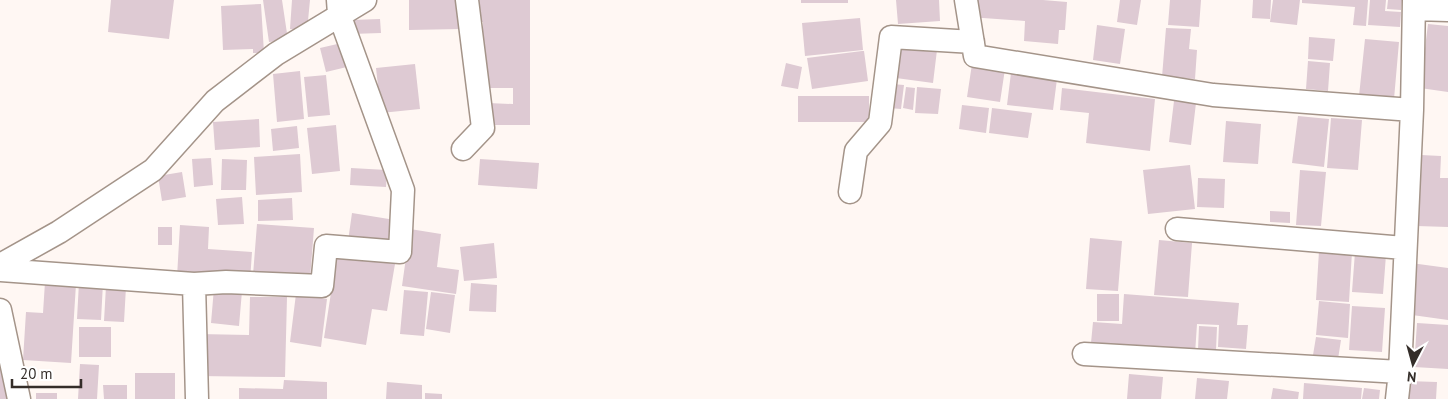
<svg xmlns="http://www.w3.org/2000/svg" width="1448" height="399" font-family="'PT Sans',sans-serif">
<rect width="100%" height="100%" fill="#fff7f3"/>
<!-- building -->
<path fill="#decad3" d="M111 0H174L169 39 108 32Z
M263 0H282L288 40 269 42Z
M292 0H310L307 31 290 29Z
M409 0H459L460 29 409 30Z
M472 0H530V125H488V103L513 104V88H482L483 22H472Z
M801 0H848V3H801Z
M896 0H939L940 21 898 24Z
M970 0H1043L1067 2 1065 30H1059L1058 44 1024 41 1025 21 969 17Z
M1120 0H1141L1137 25 1117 22Z
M1170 0H1201L1199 27 1168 25Z
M1253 0H1271L1270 19 1252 18Z
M1273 0H1300L1297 25 1270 22Z
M1302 0H1368L1366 26 1353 25 1355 7 1302 3Z
M1370 0H1386L1385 11 1401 12 1400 27 1368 25Z
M1388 0H1402L1401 10 1387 9Z
M261 4 264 53H253V49L223 50 221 6Z
M860 18 863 50 805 56 802 23Z
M380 19 381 33 351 34V20Z
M1428 24 1448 26V92L1420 88Z
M1097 25 1125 29 1120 64 1093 60Z
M1166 28 1191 29 1189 49 1197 50 1195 79 1162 77Z
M1309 37 1335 39 1333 61 1308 59Z
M1365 39 1399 42 1394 99 1359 96Z
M346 42 351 66 326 72 320 48Z
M899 45 937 50 933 83 896 78Z
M862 51H864L868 81 812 89 807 58Z
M1308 61 1330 63 1328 91 1306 89Z
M786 63 802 67 798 89 781 86Z
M415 64 420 109 381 113 376 68Z
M972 64 1005 69 1000 102 967 97Z
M300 71 304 119 277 122 273 74Z
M1011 73 1057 79 1053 110 1007 105Z
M326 75 330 115 308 117 304 77Z
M892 84 904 85 901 109 889 108Z
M906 87 915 88 913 110 903 108Z
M917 87 941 89 938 114 915 113Z
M1062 88 1155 99 1150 151 1086 143 1089 113 1060 110Z
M798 96H869V122H798Z
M1174 101 1196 103 1191 145 1169 142Z
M962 105 989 108 986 133 959 129Z
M992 108 1032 113 1028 138 989 133Z
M1298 116 1329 119 1324 167 1292 163Z
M1331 118 1362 120 1358 170 1327 168Z
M259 119 260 147 215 150 213 122Z
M1226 121 1261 124 1258 164 1223 162Z
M336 125 340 171 312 174 307 128Z
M297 126 299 148 273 151 271 129Z
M300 154 302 192 256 195 254 157Z
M1421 155 1441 156 1440 178H1448V227L1417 226Z
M211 158 213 185 194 187 192 159Z
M222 159 247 160 246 190H221Z
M480 159 539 163 537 189 478 185Z
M1190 165 1195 209 1148 214 1143 170Z
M351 168 387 170 386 187 350 185Z
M1300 170 1326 172 1321 226 1296 225Z
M182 172 186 197 162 201 158 176Z
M1198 178 1225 179 1224 208 1197 207Z
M242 197 244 224 218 225 216 199Z
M292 198 293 220 258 221V200Z
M1270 211 1290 212V223L1270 222Z
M352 213 395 220 391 247 348 241Z
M257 224 314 228 310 279 253 275Z
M180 225 209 227 208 249 252 252 250 281 177 277Z
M158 227H172V245H158Z
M410 229 441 234 437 267 459 270 456 294 402 286Z
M1090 238 1122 241 1118 291 1086 289Z
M1159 240 1192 243 1188 297 1154 295Z
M494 243 497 278 464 281 460 247Z
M1319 251 1352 252 1349 302 1316 300Z
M1355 252 1386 255 1383 294 1352 292Z
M337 254 395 264 387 311 372 309 366 345 324 338Z
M1411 263 1448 268V320L1405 314Z
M45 282 76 284 71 363 23 360 26 312 43 313Z
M79 282 103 283 101 320 77 319Z
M471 283 497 285 496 312 469 311Z
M106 286 126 287 124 322 104 321Z
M214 288 242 291 239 326 211 323Z
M404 290 428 292 424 336 400 334Z
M431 292 455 295 450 333 426 329Z
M296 294 327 299 321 347 290 342Z
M1097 294H1119V321H1097Z
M1124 294 1239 303 1237 325H1248L1246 349 1218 347 1219 325 1197 324 1195 354 1091 343 1093 322 1122 324Z
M250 297H287L285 377 198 376 199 334 249 335Z
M1319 301 1350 304 1348 338 1316 335Z
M1352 306 1385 308 1382 352 1349 350Z
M1417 323 1448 325V369L1414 367Z
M1199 326 1217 327 1216 350H1198Z
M79 327H111V357H79Z
M1316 337 1341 340 1338 359 1313 355Z
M80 364 99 365 97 399H78Z
M5 366 7 399H0V367Z
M135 373H175V399H135Z
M1129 374 1163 377 1161 399H1127Z
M1197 378 1229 381 1227 399H1195Z
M284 380 327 382V399H239V388L283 389Z
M1407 381 1437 382 1436 399H1407Z
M387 382 422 385V399H386Z
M1304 383 1362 388 1361 399H1303Z
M103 385H127V399H104Z
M1273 388 1299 392 1298 399H1271Z
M1364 388 1380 390 1379 399H1362Z
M36 393H57V399H36Z
M425 393 442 394V399H425Z"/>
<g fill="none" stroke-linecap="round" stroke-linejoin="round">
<!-- street casing -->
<g stroke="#a49489" stroke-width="25">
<path id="street" d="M966 0 975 56 1213 95 1412 110
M1414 9 1448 10
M463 149 483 128 467 0
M850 192 856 151 880 123 891 37 973 42
M1177 229 1404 248
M0 265 59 232 153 170 215 101 276 54 365 0
M0 270 194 284 226 282 322 286 326 246 400 252 403 190 339 14 338 0
M194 284 197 399
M0 310 19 399
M1084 354 1400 372
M1397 399 1400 372 1412 110 1414 0"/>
</g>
<!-- street -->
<use href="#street" stroke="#fff" stroke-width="22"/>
</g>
<!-- north arrow -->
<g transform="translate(1413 364) rotate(186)" stroke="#ffffff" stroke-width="4" paint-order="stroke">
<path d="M0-4L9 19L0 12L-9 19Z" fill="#342d29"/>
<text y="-8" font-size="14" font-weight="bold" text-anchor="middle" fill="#342d29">N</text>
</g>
<!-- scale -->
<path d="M12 379v8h69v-8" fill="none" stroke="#342d29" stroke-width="2.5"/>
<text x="20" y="379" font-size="15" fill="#342d29" stroke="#ffffff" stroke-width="4" paint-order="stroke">20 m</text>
</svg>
